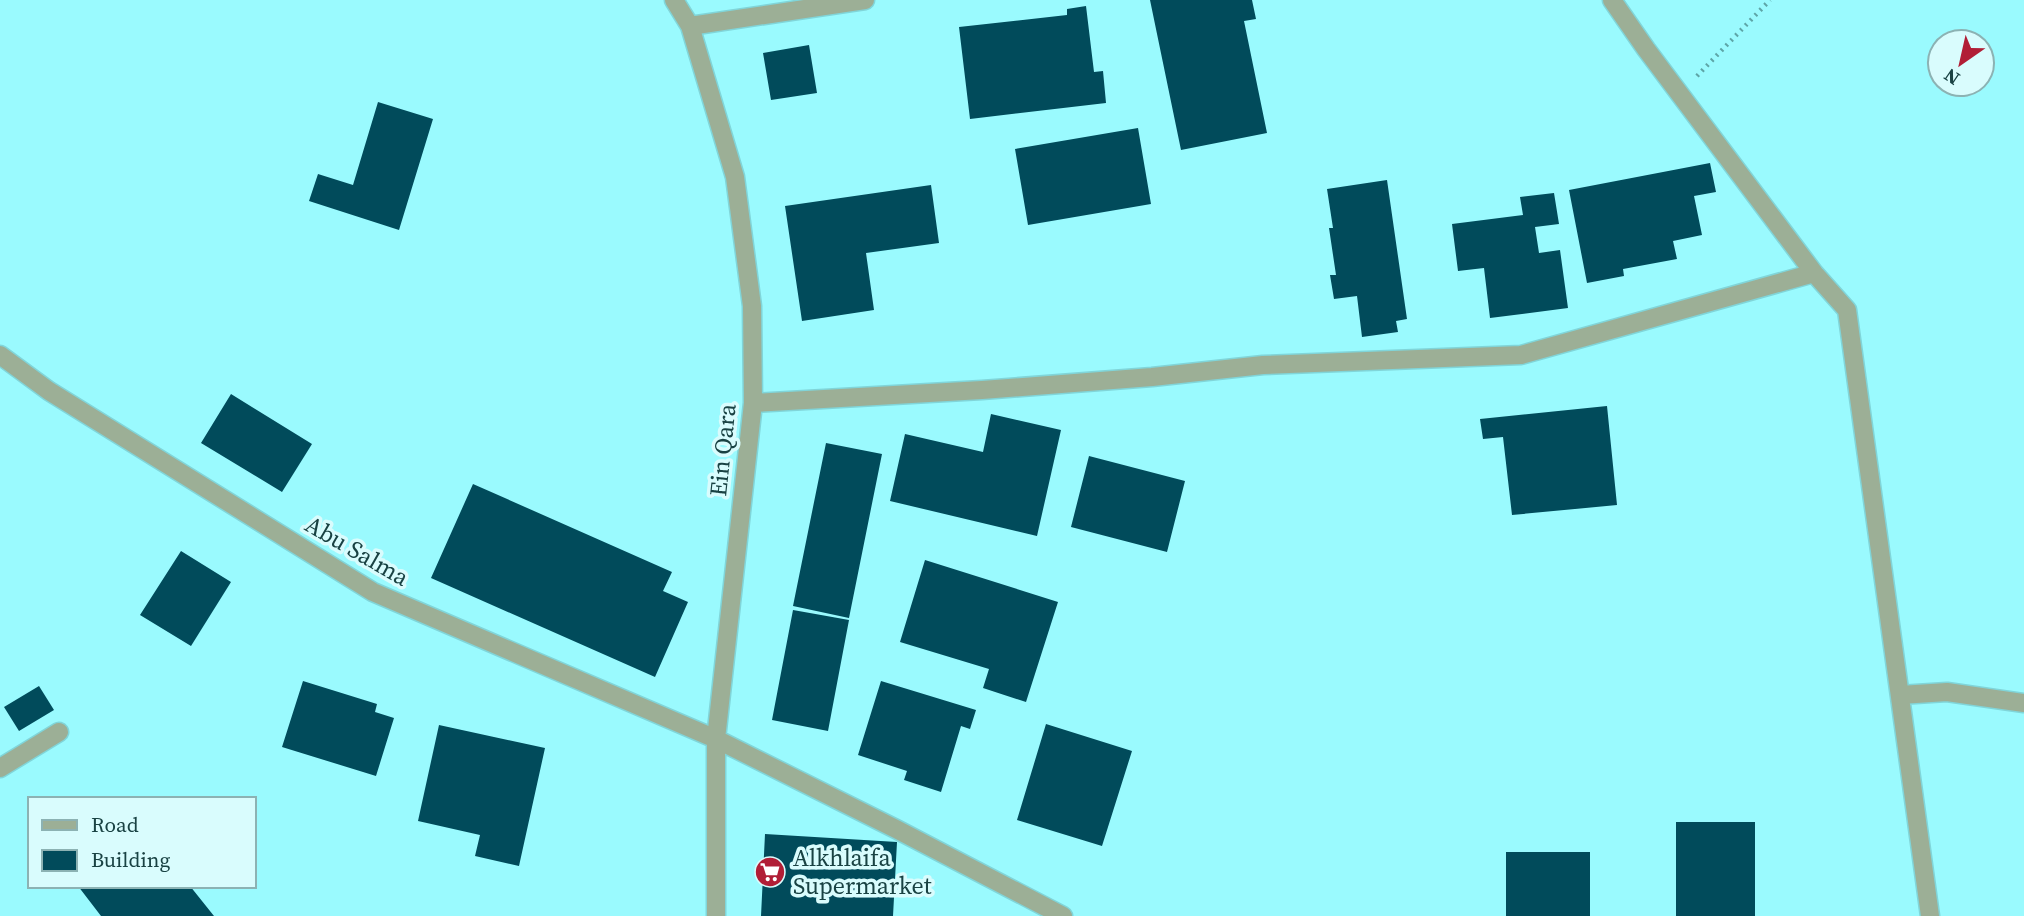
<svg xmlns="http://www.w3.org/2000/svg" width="2024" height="916" font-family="'Source Serif 4',serif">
<rect width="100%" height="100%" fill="#9afafe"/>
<!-- building -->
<path fill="#014b5b" d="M1150 0H1252L1256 19 1244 21 1267 133 1181 150Z
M1086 6 1094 72 1103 71 1106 103 970 119 959 27 1067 15V9Z
M809 45 817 93 771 100 763 53Z
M378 102 433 119 399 230 309 201 318 174 353 185Z
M1138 128 1151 204 1028 225 1015 149Z
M1710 163 1716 192 1694 196 1702 235 1673 241 1677 259 1623 269 1624 276 1587 283 1569 190Z
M1387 180 1407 319 1396 321 1398 332 1362 337 1357 296 1334 299 1330 275H1336L1329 228H1333L1327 189Z
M931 185 939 243 866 253 874 310 802 321 785 206Z
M1554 193 1559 224 1535 227 1539 253 1560 250 1568 308 1490 318 1484 268 1458 271 1452 224 1523 215 1520 197Z
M231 394 312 444 282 492 201 443Z
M1607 406 1617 505 1512 515 1503 437 1483 439 1480 419Z
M991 414 1061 430 1037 536 890 501 905 434 983 452Z
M826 443 882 454 849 618 793 606Z
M1089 456 1185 481 1167 552 1071 527Z
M473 484 672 572 663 591 688 602 655 677 431 578Z
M181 551 231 582 191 646 140 615Z
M925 560 1058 602 1026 702 983 688 989 669 900 642Z
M793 610 849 620 828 731 772 720Z
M303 681 377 704 375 712 394 718 376 776 282 747Z
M881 681 976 710 970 729 961 726 941 792 904 780 907 771 858 755Z
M39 686 54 710 19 731 4 707Z
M1046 724 1132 751 1102 846 1017 820Z
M439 725 545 748 519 866 475 856 480 835 418 821Z
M1676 822H1755V916H1676Z
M765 834 897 842 893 916H761Z
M1506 852H1590V916H1506Z
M78 886H190L214 916H101Z"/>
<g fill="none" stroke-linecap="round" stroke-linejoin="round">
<!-- minor casing -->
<g stroke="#80d5d9" stroke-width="21">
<path id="minor" d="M674 0 690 26 735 177 752 306 753 403 716 739V916
M1612 0 1646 49 1814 273 1847 310 1930 916
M690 26 865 0
M0 355 49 391 373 592 716 739 896 829 1063 916
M753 403 982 390 1152 377 1263 365 1521 355 1814 273
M1900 695 1947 692 2024 703
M0 768 59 732"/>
</g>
<!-- path -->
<path stroke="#5ea5a7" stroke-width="4.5" stroke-dasharray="2 5" stroke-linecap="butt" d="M1697 76 1770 0"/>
<!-- minor -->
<use href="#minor" stroke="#9caf96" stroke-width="18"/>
</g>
<!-- icons -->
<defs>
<g id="supermarket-disc" transform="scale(1.575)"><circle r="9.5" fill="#b11e36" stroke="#d9fcfd"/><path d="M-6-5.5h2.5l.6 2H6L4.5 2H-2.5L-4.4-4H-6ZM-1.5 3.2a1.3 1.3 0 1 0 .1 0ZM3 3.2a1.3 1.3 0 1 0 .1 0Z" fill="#fff"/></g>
</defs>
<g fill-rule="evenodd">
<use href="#supermarket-disc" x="770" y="872"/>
</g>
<g text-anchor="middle" stroke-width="7" stroke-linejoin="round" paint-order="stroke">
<!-- street labels -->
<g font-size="24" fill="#194243" stroke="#d9fcfd">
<text transform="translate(723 450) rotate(-84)" y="8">Ein Qara</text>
<text transform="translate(357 551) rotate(30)" y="8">Abu Salma</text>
</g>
<!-- poi labels -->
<g font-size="24" fill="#194243" stroke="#d9fcfd" text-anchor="start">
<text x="793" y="866">Alkhlaifa<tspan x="793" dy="28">Supermarket</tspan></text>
</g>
</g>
<!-- legend -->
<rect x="28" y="797" width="228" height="91" fill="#d9fcfd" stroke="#8cb2b3" stroke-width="2"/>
<rect x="42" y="820" width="35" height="10" fill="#9caf96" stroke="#8cb2b3" stroke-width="2"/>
<text x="91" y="832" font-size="21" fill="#194243">Road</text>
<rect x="42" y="850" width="35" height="21" fill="#014b5b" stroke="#8cb2b3" stroke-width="2"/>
<text x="91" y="867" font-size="21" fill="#194243">Building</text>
<!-- north arrow -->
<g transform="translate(1961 63) rotate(214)"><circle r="33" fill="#d9fcfd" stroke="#8cb2b3" stroke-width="2"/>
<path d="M0-5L12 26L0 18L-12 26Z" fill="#b11e36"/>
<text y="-10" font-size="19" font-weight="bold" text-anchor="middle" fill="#194243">N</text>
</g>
</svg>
